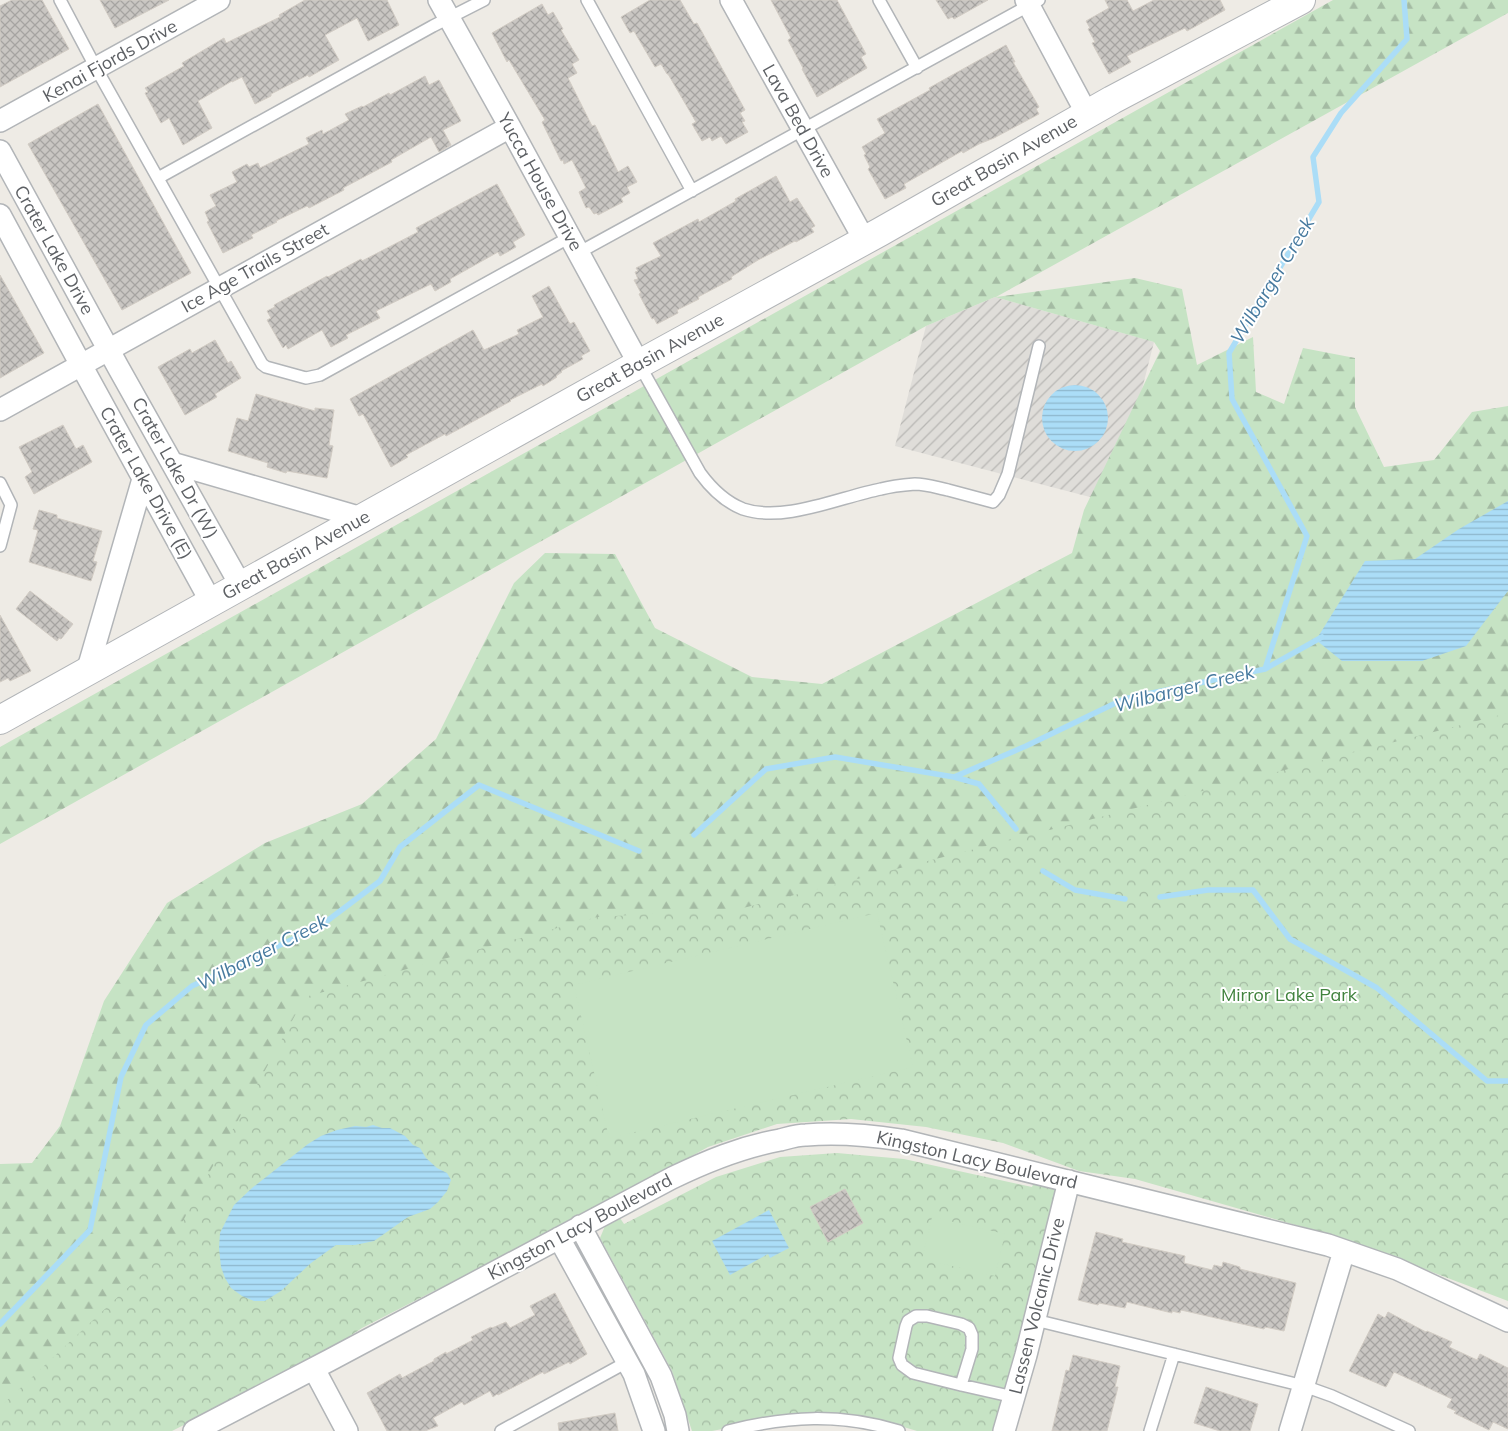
<svg xmlns="http://www.w3.org/2000/svg" width="1508" height="1431" font-family="Mulish,sans-serif">
<defs>
<pattern id="industrial-furrows" width="10" height="10" patternUnits="userSpaceOnUse" patternTransform="scale(1.25)"><rect width="10" height="10" fill="#dfddd9"/><path d="M-1 1l2-2M0 10L10 0M9 11l2-2" fill="none" stroke="#b8b7b4"/></pattern>
<pattern id="forest-firs" width="22" height="20" patternUnits="userSpaceOnUse" patternTransform="scale(1.25)"><rect width="22" height="20" fill="#c6e3c4"/><path d="M5 1l3.5 6h-7zM16 11l3.5 6h-7z" fill="#a4bba3"/></pattern>
<pattern id="park-crowns" width="20" height="18" patternUnits="userSpaceOnUse" patternTransform="scale(1.25)"><rect width="20" height="18" fill="#c6e3c4"/><path d="M2 6a3 3 0 1 1 6 0M12 15a3 3 0 1 1 6 0" fill="none" stroke="#a4bba3"/></pattern>
<pattern id="water-rules" width="6" height="5" patternUnits="userSpaceOnUse" patternTransform="scale(1.25)"><rect width="6" height="5" fill="#abddf7"/><path d="M0 2.5h6" fill="none" stroke="#8eb7cc"/></pattern>
<pattern id="building-cross-hatch" width="8" height="8" patternUnits="userSpaceOnUse" patternTransform="scale(1.25)"><rect width="8" height="8" fill="#c9c6c2"/><path d="M0 0l8 8M0 8l8-8" fill="none" stroke="#a6a4a1"/></pattern>
</defs>
<rect width="100%" height="100%" fill="#eeebe5"/>
<!-- industrial -->
<path fill="url(#industrial-furrows)" d="M995 297 1154 342 1113 503 895 446 926 326Z"/>
<!-- forest -->
<path fill="url(#forest-firs)" d="M1333 0H1508V13L996 297 1135 278 1182 289 1197 365 1253 337 1256 392 1284 404 1303 348 1355 358V407L1384 467 1434 460 1472 412 1508 406V729L208 1227 0 1431V1164L32 1163 60 1126 104 1001 167 903 265 843 362 804 436 739 514 583 545 553 615 554 655 628 752 677 822 684 1072 553 1084 510 1160 351 1154 342 995 297 926 326 0 844V747Z"/>
<!-- park -->
<path fill="url(#park-crowns)" d="M1508 713V1301L1348 1240 1135 1179 1079 1171 1003 1143 926 1127 851 1119 777 1124 708 1147 526 1248 432 1292 362 1328 322 1355 172 1431H0V1407L166 1252 305 997 597 917 739 909Z
M837 1153 904 1159 1032 1187 1034 1182 1051 1185 1056 1189 995 1431H917L877 1419 806 1413 712 1431H692L672 1371 600 1238 605 1226 620 1218 624 1224 716 1177 780 1157Z"/>
<!-- garden -->
<path fill="#c6e3c4" d="M877 913 913 1067 609 1138 574 985Z
M932 1217 1005 1234 995 1276 922 1259Z"/>
<!-- water -->
<path fill="url(#water-rules)" d="M1042 418a33 33 0 1 1 66 0a33 33 0 1 1-66 0Z
M1508 501V591L1466 646 1422 661H1342L1316 640 1365 561 1415 559 1459 529Z
M373 1125 382 1128H390L405 1136 413 1145 420 1148 426 1158 437 1168 447 1173 451 1180 447 1191 438 1202 430 1209 408 1217 374 1241 355 1245H336L311 1263 281 1291 265 1301H254L242 1296 231 1288 225 1278 221 1267 219 1248 220 1233 234 1205 252 1188 308 1144 321 1136 337 1130 355 1126 366 1127Z
M769 1210 789 1248 770 1258 768 1254 730 1275 712 1241Z"/>
<g fill="none" stroke-linecap="round" stroke-linejoin="round">
<!-- stream -->
<path stroke="#abddf7" stroke-width="5.5" d="M1265 669 1322 637
M954 777 1026 746 1124 699 1265 669 1307 536 1232 399 1229 353 1319 202 1313 157 1341 113 1407 39 1404 0
M694 835 766 769 835 757 954 777 979 784 1016 829
M1043 871 1075 890 1125 899
M1160 897 1208 890H1253L1290 939 1377 988 1487 1081H1508
M0 1324 90 1230 121 1077 146 1025 192 986 319 927 380 881 400 847 479 785 639 851"/>
</g>
<!-- building -->
<path fill="url(#building-cross-hatch)" stroke="#d2ccc4" d="M12 0H42L69 49 0 87V6Z
M100 0H169L115 28Z
M305 0H387L399 25 368 41 357 18 325 35 339 60 309 77 308 75 271 94V96L255 104 242 77 232 82V81L198 101 212 128 183 145 169 118 161 123 145 93 148 92 145 88 184 66 182 63 224 38 226 43 280 17 279 15Z
M650 0H680L694 24 697 23 745 110 740 113 745 121 742 122 748 132 726 144 721 136 712 141 710 137 702 141 692 124 696 122 668 74H667L661 64 655 67 638 38 634 31 630 33 621 17Z
M771 0H837L866 54 861 57 867 68 817 97 802 69 803 68 788 40 791 38Z
M936 0H988L954 19 952 17 948 19Z
M1105 0H1127L1133 11 1154 0H1220L1225 10 1187 31 1185 28 1127 56 1131 62 1109 74 1092 43 1095 42 1088 29 1090 28 1086 21 1109 8Z
M542 4 548 15 553 12 563 29 561 30 579 60 572 64 577 73 568 78 592 126 595 125 618 172 628 166 637 182 627 187 630 193 621 198 623 202 598 215 597 213 594 214 589 207 586 208 579 192 586 188 572 160 564 164 563 160 561 161 542 122 545 120 509 60 507 62 492 33Z
M1006 45 1015 62H1013L1039 107 1036 109 1039 114 994 138 979 144 963 153 962 151 904 184 906 188 885 199 868 169 870 167 864 155 866 154 862 147 885 133 877 119 930 90 929 88Z
M425 76 429 85 439 80 461 121 443 130 451 145 439 152 431 137 391 160 392 162 343 188 344 190 309 208 307 206 276 221 277 222 251 235 253 238 223 253 207 222 209 221 205 212 216 206 210 195 237 182 232 172 247 164 249 167 258 163 260 168 309 144 306 138 322 130 323 134 349 120 345 114 362 106 363 107 389 93 390 95Z
M98 104 191 273 122 310 28 144Z
M776 176 790 202 797 198 815 226 811 228 814 232 796 242 795 241 758 260 731 277 732 279 698 297 699 299 677 310 678 313 657 324 654 318 652 319 639 294 641 293 634 280 638 279 635 272 638 271 636 268 661 256 653 243 698 219 699 222 736 201 735 199Z
M497 184 525 235 513 242 516 247 500 256 498 252 450 279 451 282 435 291 431 284 376 311 380 318 346 335 348 338 331 347 322 330 288 349 286 345 283 348 267 320 271 318 267 311 275 307 274 305 327 276 328 277 361 259 362 261 418 232 416 228Z
M0 275 44 353 0 378Z
M549 286 570 324 574 322 590 351 581 356 583 359 561 371 562 372 556 376 557 377 543 386 542 384 510 400 511 401 446 436 445 434 406 455 408 457 391 467 363 414 359 416 350 399 473 330 484 350 519 334 517 330 543 317 532 296Z
M215 340 228 363 231 361 241 378 215 394 217 397 185 415 158 367 190 349 192 353Z
M256 394 315 411V408L334 410 329 445 333 446 327 478 287 471 286 473 267 467 268 463 228 451 237 418 248 421Z
M63 425 76 449 83 445 92 462 34 494 25 477 32 472 19 447Z
M39 510 57 515V518L102 531 93 561 97 562 91 581 29 562 38 530 33 529Z
M30 591 73 624 61 639 59 638 57 641 16 609Z
M0 615 31 671 10 681 8 678 0 682Z
M845 1189 863 1223 828 1242 810 1207Z
M1096 1232 1123 1239 1122 1242 1185 1256 1184 1263 1212 1270 1214 1265 1222 1267 1223 1262 1240 1267V1269L1296 1283 1284 1331 1265 1327 1264 1329 1181 1310 1180 1313 1172 1311V1313L1127 1302 1125 1308 1099 1303 1098 1305 1078 1300Z
M555 1293 587 1354 570 1364 569 1362 544 1374 543 1372 498 1395 497 1394 493 1397 490 1391 464 1405 462 1402 433 1418 438 1426 425 1431H387L367 1393 400 1374 402 1378 434 1361V1359L446 1352V1354L473 1340 471 1337 491 1327 492 1328 506 1322 510 1328 535 1315 530 1306Z
M1388 1312 1426 1332 1427 1331 1452 1342 1449 1347 1477 1360 1480 1354 1508 1368V1429L1493 1422 1489 1430 1454 1413 1456 1411 1447 1407 1452 1399 1394 1372 1386 1387 1349 1371 1378 1314 1385 1318Z
M1073 1355 1120 1366 1115 1387H1118L1107 1431H1052L1066 1370 1069 1371Z
M1206 1387 1258 1404 1250 1431H1220L1194 1423Z
M615 1413 618 1431H559L558 1423Z"/>
<g fill="none" stroke-linecap="round" stroke-linejoin="round">
<!-- service casing -->
<g stroke="#b2b5b8" stroke-width="14">
<path id="service" d="M60 0 96 68 262 364 266 367 306 378 320 375 570 237
M587 0 692 191
M879 0 917 68
M158 178 433 26 484 0
M578 253 1039 0
M639 364 700 473C711 488 725 502 743 509 784 523 840 497 881 489 892 486 903 485 915 484 926 484 938 488 948 490 963 494 978 498 993 502L999 495 1008 474 1039 346
M0 483 11 505 0 546
M1035 1320 1304 1386 1332 1396 1409 1431
M961 1385 972 1349V1335L969 1328 961 1324 927 1316H916L908 1321 906 1326 899 1358 902 1365 913 1373 961 1385 1014 1397
M501 1431 627 1362
M728 1431C788 1416 839 1413 899 1431
M1150 1431 1174 1354"/>
</g>
<!-- minor casing -->
<g stroke="#b2b5b8" stroke-width="24">
<path id="minor" d="M439 0 510 127 639 364
M731 0 865 241
M1026 0 1087 114
M0 121 219 0
M0 151 118 367 241 586
M0 215 81 365 211 602
M0 410 510 127
M172 463 362 518
M87 672 143 479
M580 1226 661 1376 675 1415 678 1431
M559 1238 634 1374 654 1431
M314 1369 347 1431
M194 1431 330 1360 672 1178C707 1161 741 1147 780 1140 788 1138 797 1135 806 1135 838 1132 869 1135 901 1140L1328 1245 1397 1269 1508 1321
M1004 1431 1026 1355 1069 1181
M1290 1431 1344 1251"/>
</g>
<!-- tertiary casing -->
<g stroke="#b2b5b8" stroke-width="30">
<path id="tertiary" d="M0 720 639 364 880 232 1112 100 1301 0"/>
</g>
<!-- service -->
<use href="#service" stroke="#fff" stroke-width="11"/>
<!-- minor -->
<use href="#minor" stroke="#fff" stroke-width="21"/>
<!-- tertiary -->
<use href="#tertiary" stroke="#fff" stroke-width="28"/>
</g>
<g text-anchor="middle" stroke-width="4" stroke-linejoin="round" paint-order="stroke">
<!-- street labels -->
<g font-size="18" fill="#5d6064" stroke="#fff">
<text transform="translate(110 61) rotate(-29)" y="6">Kenai Fjords Drive</text>
<text transform="translate(798 121) rotate(61)" y="6">Lava Bed Drive</text>
<text transform="translate(1004 161) rotate(-30)" y="6">Great Basin Avenue</text>
<text transform="translate(540 182) rotate(61)" y="6">Yucca House Drive</text>
<text transform="translate(54 250) rotate(61)" y="6">Crater Lake Drive</text>
<text transform="translate(255 268) rotate(-29)" y="6">Ice Age Trails Street</text>
<text transform="translate(650 358) rotate(-29)" y="6">Great Basin Avenue</text>
<text transform="translate(175 468) rotate(61)" y="6">Crater Lake Dr (W)</text>
<text transform="translate(146 483) rotate(61)" y="6">Crater Lake Drive (E)</text>
<text transform="translate(296 555) rotate(-29)" y="6">Great Basin Avenue</text>
<text transform="translate(977 1160) rotate(13)" y="6">Kingston Lacy Boulevard</text>
<text transform="translate(580 1227) rotate(-28)" y="6">Kingston Lacy Boulevard</text>
<text transform="translate(1037 1306) rotate(-76)" y="6">Lassen Volcanic Drive</text>
</g>
<!-- park labels -->
<g font-size="18" fill="#40823d" stroke="#fff">
<text x="1289" y="1001">Mirror Lake Park</text>
</g>
<!-- water labels -->
<g font-size="19" font-style="italic" fill="#477a9f" stroke="#fff">
<text transform="translate(1272 280) rotate(-59)" y="7">Wilbarger Creek</text>
<text transform="translate(1184 688) rotate(-14)" y="7">Wilbarger Creek</text>
<text transform="translate(262 952) rotate(-27)" y="7">Wilbarger Creek</text>
</g>
</g>
</svg>
